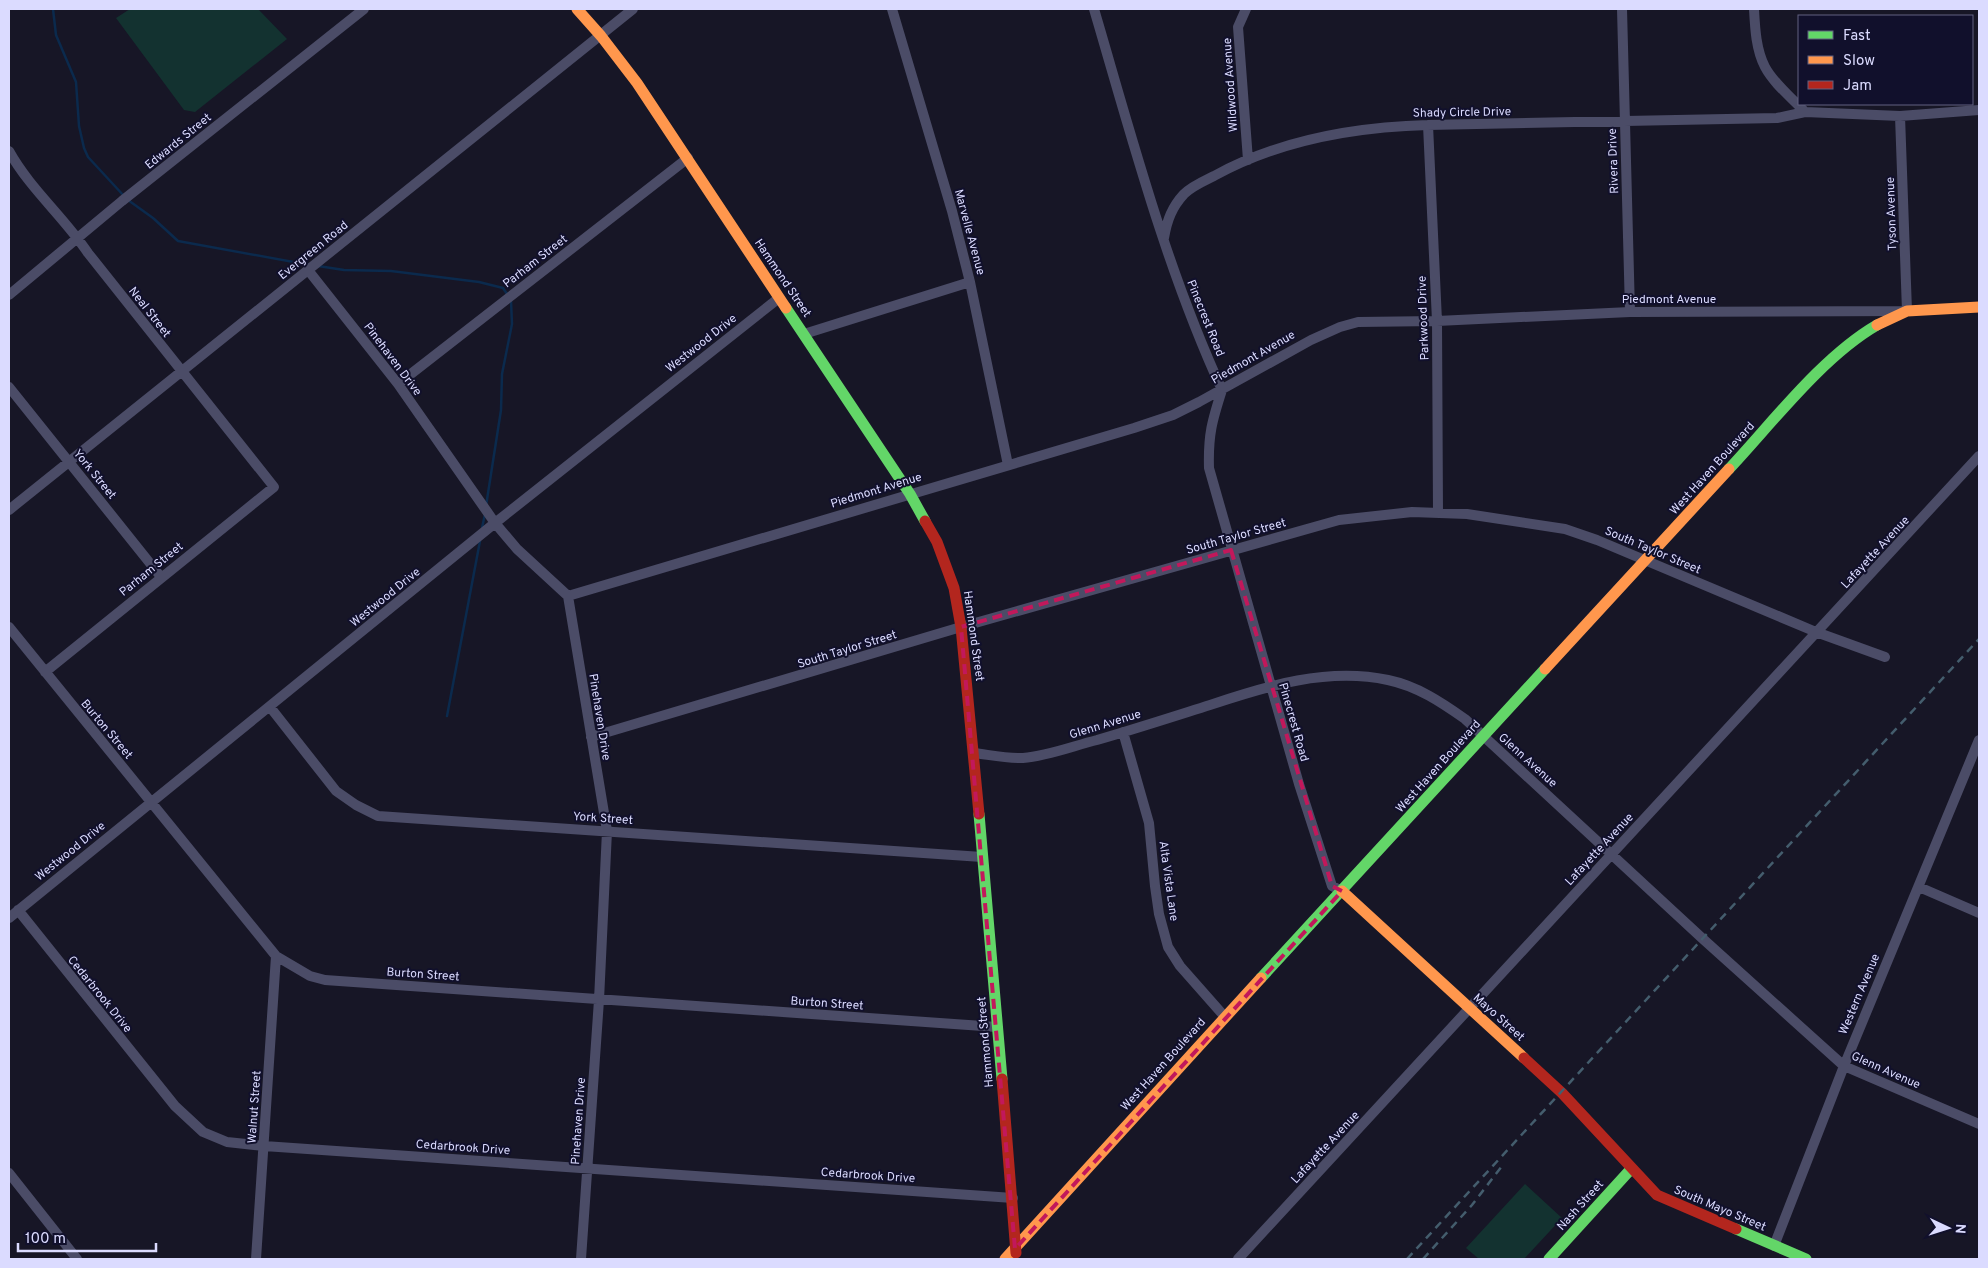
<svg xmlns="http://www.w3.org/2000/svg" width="1988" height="1268" font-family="Overpass,sans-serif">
<rect width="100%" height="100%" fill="#171626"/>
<!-- green -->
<path fill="#133230" d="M130 9H258L287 39 195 112 184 110 116 18Z
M1525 1184 1562 1218 1524 1259H1479L1466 1248Z"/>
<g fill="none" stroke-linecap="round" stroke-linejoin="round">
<!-- stream -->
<path stroke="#0b2a4d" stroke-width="2.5" d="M53 9 56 35 76 82 79 126 84 148 88 157 124 196
M128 200 153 218 178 241 310 265
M318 266 344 270 391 271 479 282 503 288 507 294
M486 506 501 410 502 374 512 324 511 301
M482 528 485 514
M447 716 480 541"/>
<!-- street -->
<path stroke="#4b4c67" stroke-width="10" d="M892 9 952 211 970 282 1008 465
M1094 9C1132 138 1166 268 1222 390 1212 421 1208 435 1209 468L1299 784 1332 886 1342 891
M1246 9 1238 27 1248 160
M1622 9 1630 312
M1754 9C1755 28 1756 50 1765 67 1774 84 1792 98 1805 112
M1428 125 1437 321 1438 512
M9 151C30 189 64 217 88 253L274 487 45 672
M1164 238C1167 220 1172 207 1184 194 1192 186 1204 181 1214 176 1279 140 1355 127 1428 125L1777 118 1805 112 1900 116 1979 110
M308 270 398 384 495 523 517 549 568 596 607 831 599 1000 581 1259
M9 295 122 201 364 9
M804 334 970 282
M398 384 688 158
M9 387 161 577
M9 510 633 9
M568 596 1134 428 1173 415 1199 402 1311 340 1340 327 1358 322 1437 321 1630 312 1907 311 1900 116
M9 627 276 956 310 976 325 980 997 1027
M270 707 336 791 356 805 378 816 982 857
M1123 732 1149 823 1155 886 1159 914 1168 947 1180 966 1225 1017
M591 737 961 627 1339 520 1412 512 1467 514 1565 529 1597 540 1816 632 1885 657
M974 753C990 755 1008 759 1023 758 1048 756 1073 746 1097 740 1135 729 1172 717 1210 705 1267 686 1327 667 1388 680 1417 686 1441 702 1465 719L1703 939 1844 1066 1979 1124
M1919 887 1979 913
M18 910 175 1106 203 1132 227 1142 264 1146 1013 1198
M9 918 495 523 779 298
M9 1173 77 1259
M1774 1246 1844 1066 1979 740
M256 1259 276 956
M1238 1259 1979 456"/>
<!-- fast -->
<path stroke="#63d668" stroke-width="11" d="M786 308 910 494 925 521
M1729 469C1773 422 1822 357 1877 325
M979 814 1002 1079
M1261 978 1545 669
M1736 1229 1806 1259
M1549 1259 1631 1169"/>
<!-- slow -->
<path stroke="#ff974d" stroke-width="11" d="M577 9 601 36 637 83 786 308
M1877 325 1907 311 1979 307
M1545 669 1729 469
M1342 891 1524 1058
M1005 1259 1261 978"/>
<!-- jam -->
<path stroke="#b3261e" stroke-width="11" d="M925 521 937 542 954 588 961 627 979 814
M1524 1058 1562 1093 1657 1195 1736 1229
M1002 1079 1016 1253"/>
<!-- rail -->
<path stroke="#445d6d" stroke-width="2.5" stroke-dasharray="8 6" stroke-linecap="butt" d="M1407 1259 1979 639
M1423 1259 1472 1205 1502 1166"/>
</g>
<!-- marked area -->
<path fill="none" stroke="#c2185b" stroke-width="4" stroke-dasharray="10 6" stroke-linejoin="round" d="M1231 550 1332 886 1342 891 1015 1249 961 627Z"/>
<g text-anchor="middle" stroke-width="4" stroke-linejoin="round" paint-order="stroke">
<!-- street labels -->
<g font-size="12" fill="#dbdbff" stroke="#11102c">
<text transform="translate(1230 85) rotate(-94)" y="4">Wildwood Avenue</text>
<text transform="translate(1462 112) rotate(-1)" y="4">Shady Circle Drive</text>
<text transform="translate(178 141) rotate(-39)" y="4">Edwards Street</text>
<text transform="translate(1613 161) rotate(-92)" y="4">Rivera Drive</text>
<text transform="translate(1891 214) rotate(-92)" y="4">Tyson Avenue</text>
<text transform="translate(970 232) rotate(75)" y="4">Marvelle Avenue</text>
<text transform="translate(313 250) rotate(-39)" y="4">Evergreen Road</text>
<text transform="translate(535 261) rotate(-38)" y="4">Parham Street</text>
<text transform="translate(783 278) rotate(56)" y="4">Hammond Street</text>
<text x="1669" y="303">Piedmont Avenue</text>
<text transform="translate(150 312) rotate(52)" y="4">Neal Street</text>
<text transform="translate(1206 318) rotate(68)" y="4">Pinecrest Road</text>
<text transform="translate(1423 318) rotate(-92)" y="4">Parkwood Drive</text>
<text transform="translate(701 343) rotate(-38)" y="4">Westwood Drive</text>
<text transform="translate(1253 357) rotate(-30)" y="4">Piedmont Avenue</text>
<text transform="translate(393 359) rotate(53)" y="4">Pinehaven Drive</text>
<text transform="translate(1712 468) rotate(-48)" y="4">West Haven Boulevard</text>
<text transform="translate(95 474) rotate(51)" y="4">York Street</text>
<text transform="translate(876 490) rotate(-17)" y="4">Piedmont Avenue</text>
<text transform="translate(1236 536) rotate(-16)" y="4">South Taylor Street</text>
<text transform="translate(1653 550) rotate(23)" y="4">South Taylor Street</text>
<text transform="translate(1875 552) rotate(-47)" y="4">Lafayette Avenue</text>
<text transform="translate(151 569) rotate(-39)" y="4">Parham Street</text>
<text transform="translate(385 597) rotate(-39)" y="4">Westwood Drive</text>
<text transform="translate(974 636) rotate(82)" y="4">Hammond Street</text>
<text transform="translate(847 649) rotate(-17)" y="4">South Taylor Street</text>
<text transform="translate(600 717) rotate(81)" y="4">Pinehaven Drive</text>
<text transform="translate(1294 722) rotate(74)" y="4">Pinecrest Road</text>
<text transform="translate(1105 724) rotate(-17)" y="4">Glenn Avenue</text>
<text transform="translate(107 729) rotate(50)" y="4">Burton Street</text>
<text transform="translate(1528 760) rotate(42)" y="4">Glenn Avenue</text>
<text transform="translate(1438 766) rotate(-48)" y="4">West Haven Boulevard</text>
<text transform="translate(603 818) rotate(4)" y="4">York Street</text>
<text transform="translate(1599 849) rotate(-47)" y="4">Lafayette Avenue</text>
<text transform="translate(70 851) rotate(-39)" y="4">Westwood Drive</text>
<text transform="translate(1169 881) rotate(82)" y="4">Alta Vista Lane</text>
<text transform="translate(423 974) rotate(4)" y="4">Burton Street</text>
<text transform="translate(100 994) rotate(51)" y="4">Cedarbrook Drive</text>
<text transform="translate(1859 994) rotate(-67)" y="4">Western Avenue</text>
<text transform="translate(827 1003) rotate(4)" y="4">Burton Street</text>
<text transform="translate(1499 1017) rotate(42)" y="4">Mayo Street</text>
<text transform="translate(985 1042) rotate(-95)" y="4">Hammond Street</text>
<text transform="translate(1163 1064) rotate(-48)" y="4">West Haven Boulevard</text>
<text transform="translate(1886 1070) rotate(24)" y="4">Glenn Avenue</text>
<text transform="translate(254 1107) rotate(-86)" y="4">Walnut Street</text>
<text transform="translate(578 1121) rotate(-86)" y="4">Pinehaven Drive</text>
<text transform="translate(463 1147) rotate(4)" y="4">Cedarbrook Drive</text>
<text transform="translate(1325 1147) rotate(-47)" y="4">Lafayette Avenue</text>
<text transform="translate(868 1175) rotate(4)" y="4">Cedarbrook Drive</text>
<text transform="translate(1580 1205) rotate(-48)" y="4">Nash Street</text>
<text transform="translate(1720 1208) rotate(23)" y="4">South Mayo Street</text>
</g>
</g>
<!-- border -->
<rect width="1988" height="1268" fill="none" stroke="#dbdbff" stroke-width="20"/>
<!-- legend -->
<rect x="1798" y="15" width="175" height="90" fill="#11102c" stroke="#626180"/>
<rect x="1808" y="31" width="25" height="8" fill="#63d668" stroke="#626180"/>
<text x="1843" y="40" font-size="15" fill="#dbdbff">Fast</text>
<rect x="1808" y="56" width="25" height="8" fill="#ff974d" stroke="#626180"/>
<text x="1843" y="65" font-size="15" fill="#dbdbff">Slow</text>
<rect x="1808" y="81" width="25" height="8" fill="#b3261e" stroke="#626180"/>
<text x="1843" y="90" font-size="15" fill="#dbdbff">Jam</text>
<!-- north arrow -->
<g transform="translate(1948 1228) rotate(94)" stroke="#11102c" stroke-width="4" paint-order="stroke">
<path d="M0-4L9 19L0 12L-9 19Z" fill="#dbdbff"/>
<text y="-8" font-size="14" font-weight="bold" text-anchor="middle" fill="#dbdbff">N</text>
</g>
<!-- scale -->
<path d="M18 1243v8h138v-8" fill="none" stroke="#dbdbff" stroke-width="2.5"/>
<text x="25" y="1243" font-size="15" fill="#dbdbff" stroke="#11102c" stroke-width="4" paint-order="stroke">100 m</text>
</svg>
